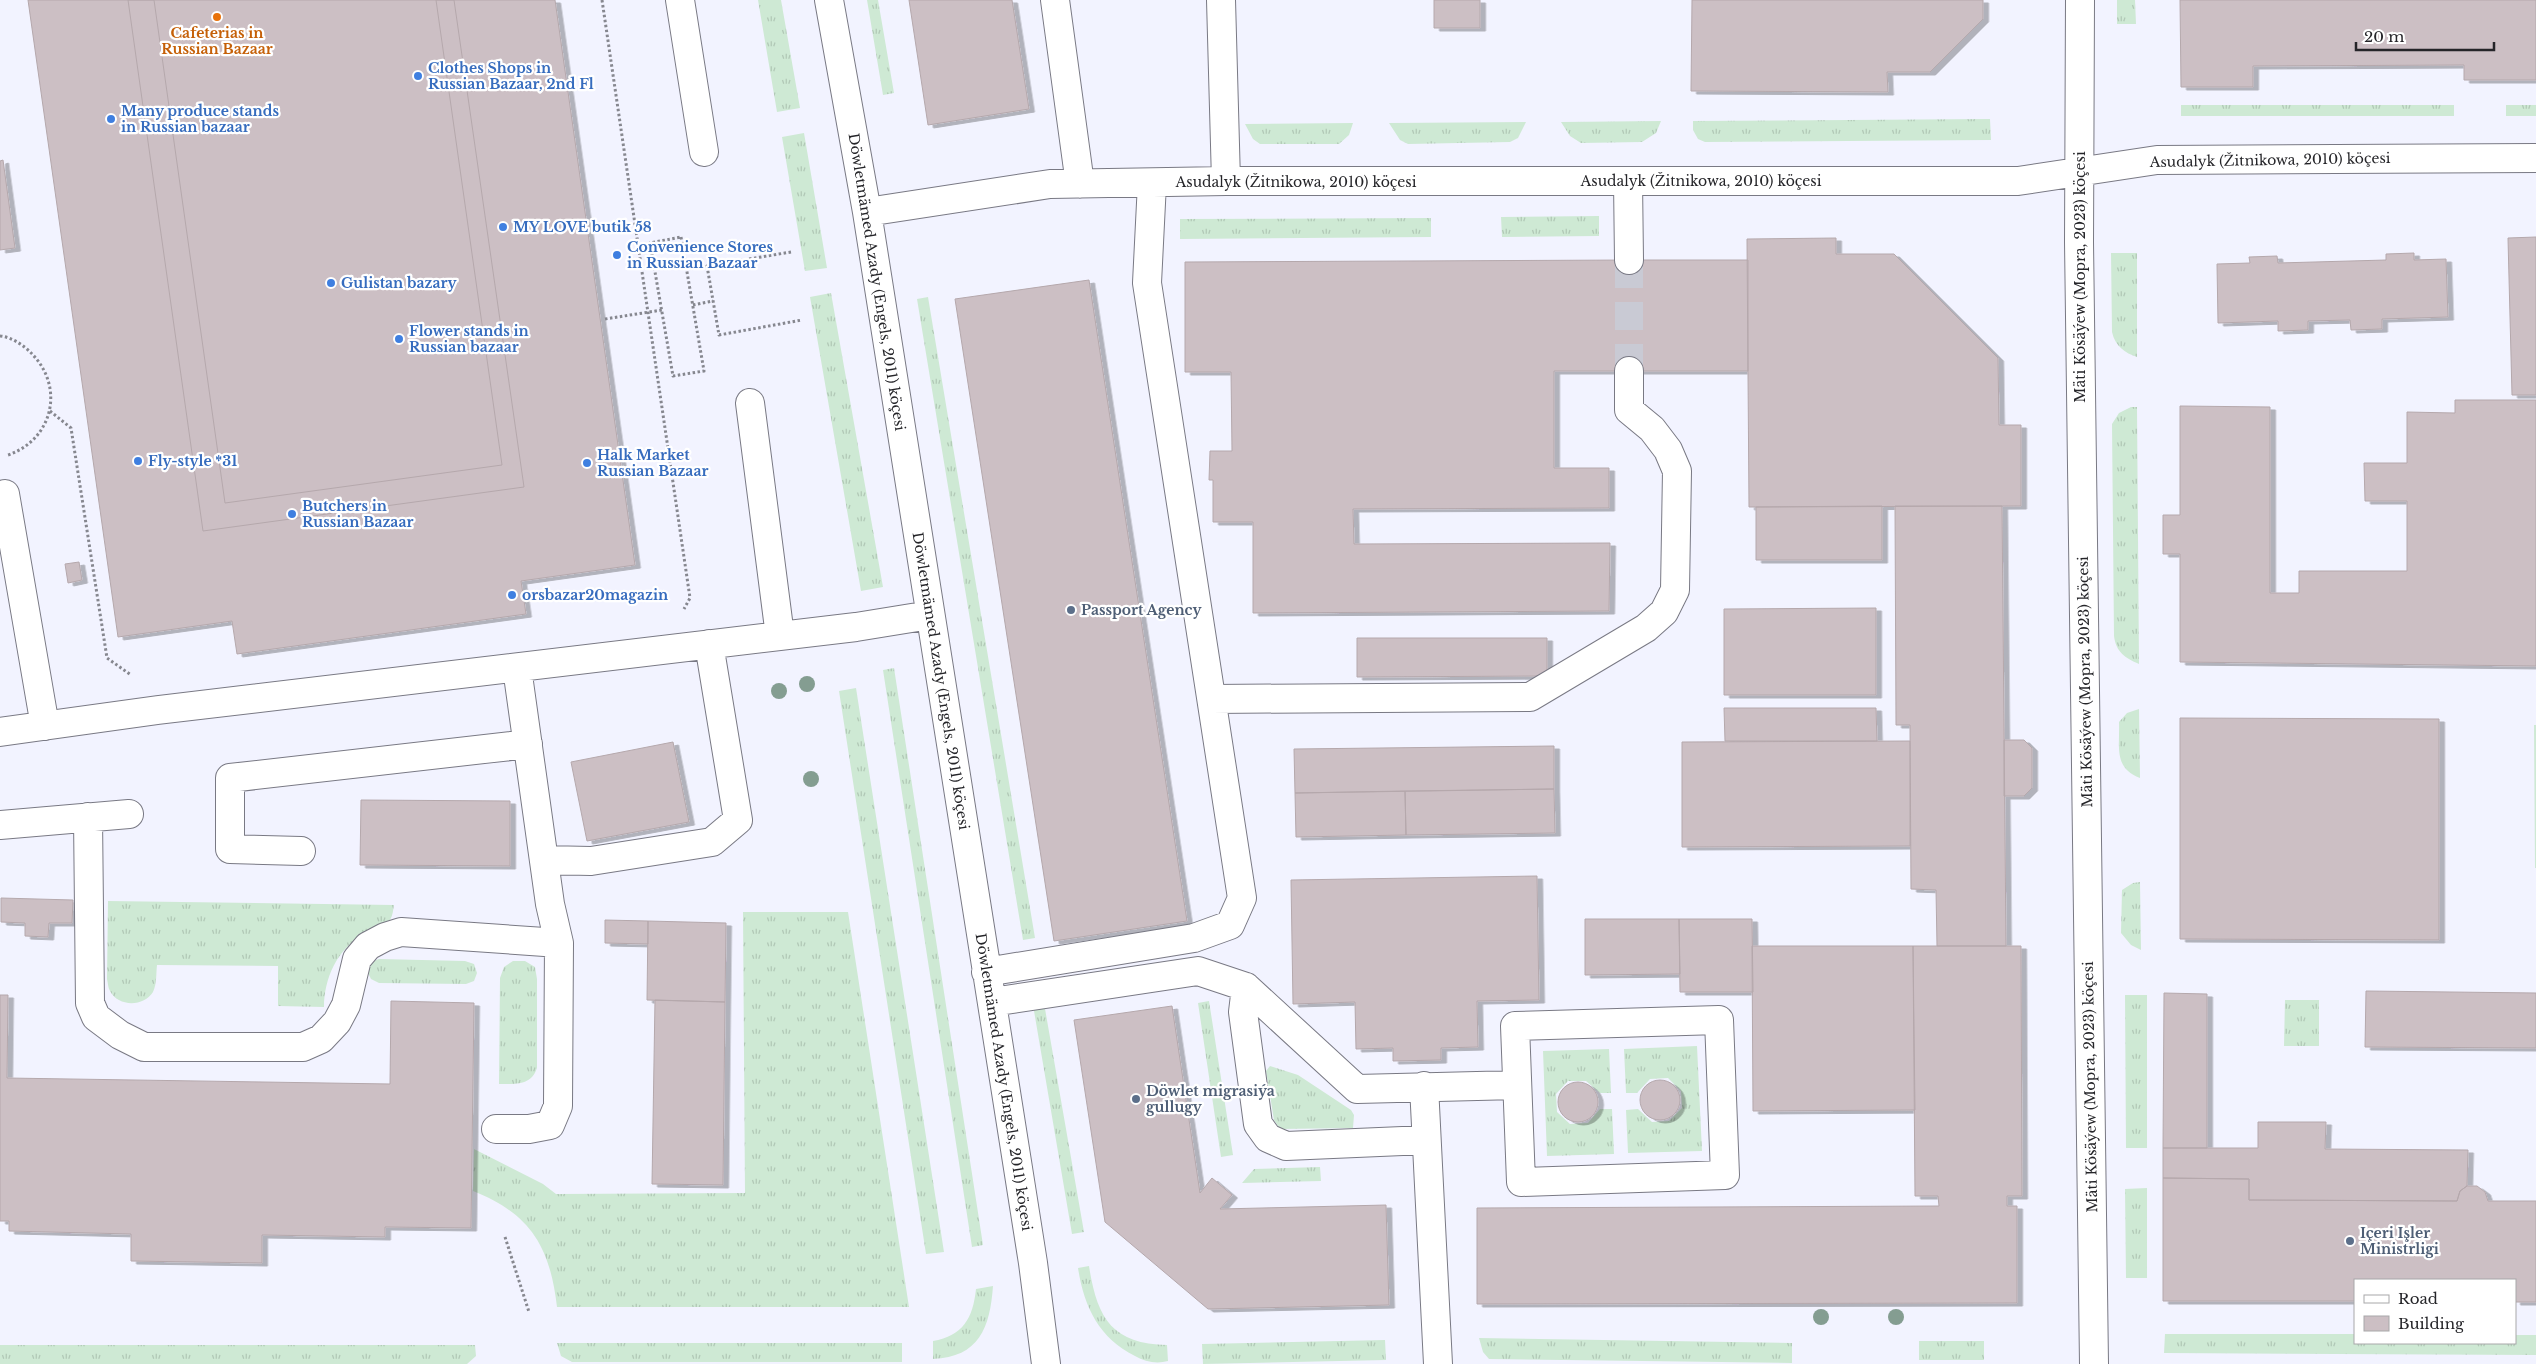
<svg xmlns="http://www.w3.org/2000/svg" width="2536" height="1364" font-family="'Libre Baskerville',serif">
<defs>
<pattern id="grass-tufts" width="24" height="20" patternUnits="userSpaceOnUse" patternTransform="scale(1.25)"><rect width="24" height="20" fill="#cee9d4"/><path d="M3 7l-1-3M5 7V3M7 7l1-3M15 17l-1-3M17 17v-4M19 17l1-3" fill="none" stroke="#b1c8b6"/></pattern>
<filter id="shadow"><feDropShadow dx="5.5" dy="3" stdDeviation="0" flood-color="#0004"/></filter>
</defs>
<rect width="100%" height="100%" fill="#f2f3ff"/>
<!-- grass -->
<path fill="url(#grass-tufts)" d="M758 0H781L800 108 777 112Z
M867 0H878L894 93 883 95Z
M2117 0H2135L2136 24H2117Z
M2181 105H2454V116H2181Z
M2506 105H2536V116H2506Z
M1990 119 1991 140 1705 142 1698 139 1693 130V121Z
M1661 121 1656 133 1642 142 1581 143 1570 136 1561 122Z
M1526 122 1518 138 1510 142 1408 144 1400 140 1389 123Z
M1353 123 1349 135 1339 144H1260L1253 139 1245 124Z
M804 133 827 268 805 271 782 137Z
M1599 216V236L1502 237 1501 217Z
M1431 218V237L1180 239V219Z
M2111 253H2137V357C2125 353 2115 346 2112 332Z
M831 293 883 587 861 591 810 297Z
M928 297 1035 938 1023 940 917 299Z
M2131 407H2137L2139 664C2125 658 2116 652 2114 636L2112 424 2119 413Z
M894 668 983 1245 972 1247 883 670Z
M856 688 944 1252 926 1254 839 691Z
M2139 709 2140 778C2113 768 2120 746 2119 722L2127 713Z
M2534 725H2536V868H2535Z
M2140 882 2141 950 2131 945 2121 933 2122 890 2133 883Z
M108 901 394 905C393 910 393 915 390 920 384 928 371 930 363 935 337 949 324 979 324 1007L278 1006V966L157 965C156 973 157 984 153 992 144 1007 118 1007 110 991 108 988 108 983 107 979Z
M743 912H848L909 1307H557C550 1247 531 1214 473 1191L474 1149 543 1184 556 1194 745 1193Z
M379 959 465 961 474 964 477 973 474 981 466 984 379 983 371 979 367 971 371 962Z
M513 961H525L535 967 537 979V1068C531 1086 515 1084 499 1084L500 978 504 967Z
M2125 995H2147V1148H2126Z
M2285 1000H2319V1046H2284Z
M1209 1001 1233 1155 1221 1157 1198 1003Z
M1044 1003 1084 1232 1072 1234 1033 1005Z
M1697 1046 1702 1151 1628 1153 1626 1110 1638 1109 1652 1122 1669 1121 1682 1108 1681 1091 1668 1078 1650 1079 1637 1093H1626L1624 1049Z
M1609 1049 1611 1093H1600L1586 1081H1568L1556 1094 1557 1112 1570 1124 1588 1123 1600 1109H1612L1614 1154 1547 1156 1543 1051Z
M1270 1066 1298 1075 1351 1110 1354 1115 1353 1128 1280 1129 1274 1120 1266 1071Z
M1320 1167 1321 1181 1242 1183 1254 1169Z
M2147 1188V1278H2126L2125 1189Z
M1089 1266C1097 1318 1112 1344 1167 1345L1168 1361C1157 1364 1145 1362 1135 1356 1099 1338 1084 1307 1078 1268Z
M993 1286C990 1328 979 1357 933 1359V1341C963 1336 973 1318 976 1289Z
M2165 1334H2355V1343H2515V1335H2536V1355L2164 1353Z
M1479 1338 1792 1343V1363L1489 1359 1483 1352Z
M1385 1340 1386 1360 1203 1364 1202 1344Z
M1919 1341H1984V1360H1919Z
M557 1343H902V1362H572L561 1356Z
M0 1345H475L476 1356 467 1364H0Z"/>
<!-- building -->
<path fill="#ccbfc4" stroke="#b5a8ac" filter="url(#shadow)" d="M28 0H154L225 503 502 465 436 0H555L635 565 521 581 526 614 237 654 232 621 118 637Z
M128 0H454L524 487 203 531Z
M909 0H1012L1029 109 928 125Z
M1434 0H1480V28H1434Z
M1692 0H1983V19L1930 72H1887L1888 92 1691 91Z
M2180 0H2536V80H2464V65L2253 66V87H2181Z
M3 160 15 248 0 250V161Z
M2536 237V395H2512L2508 238Z
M1836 238V254H1894L1998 358 1999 425H2021V506L1749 507 1747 239Z
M2414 253V260L2446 259 2448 317 2382 319V329L2351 330 2350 320 2308 321V330L2278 331V321L2218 323 2217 264 2250 263 2249 257 2277 256 2278 263 2386 260V254Z
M1629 260H1748V371H1554V468H1609V508L1353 509 1354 544 1610 543 1609 611 1253 613V522H1213V480H1209L1210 451H1232L1231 372H1185V262Z
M1089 280 1187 921 1054 941 955 299Z
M2455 400H2536V666L2180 662V554H2163V515H2180V406L2270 407V593H2299V571H2407V501H2365L2364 463H2407V412L2455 413Z
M1882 506V560H1756V507Z
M1895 506H2002L2006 946H1937L1936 890 1911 889 1910 725H1896Z
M79 562 82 580 68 583 65 564Z
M1876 608V695H1724V609Z
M1357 638H1547V676L1357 677Z
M1724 708H1876L1877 741H1725Z
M2180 718 2439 719V940L2180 939Z
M2004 740H2024L2032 748V788L2024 796H2004Z
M1910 741V846L1682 847V742Z
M673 742 689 822 587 841 571 762Z
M1554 746V789L1295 793 1294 749Z
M1554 789 1555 833 1406 835 1405 791Z
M1405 791 1406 835 1296 837 1295 793Z
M361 800 510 801V866L360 865Z
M1537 876 1539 1000 1477 1001 1478 1047 1441 1048V1060L1393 1061V1048L1356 1049 1355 1002 1293 1004 1291 880Z
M1 898 73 900 72 923H49L48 937 25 936V923L1 922Z
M1585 919H1679L1680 974 1585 975Z
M1679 919H1752L1753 992H1680Z
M605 920 648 921V944L605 943Z
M648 921 726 923 725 1002 647 1000Z
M1752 946H1913L1915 1110 1753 1111Z
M1913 946H2021L2022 1196H2007V1206H2017V1303L1477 1304V1208L1939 1206 1938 1196H1915Z
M2366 991 2536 993V1048L2365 1047Z
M2164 993 2207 994V1148H2163Z
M0 995H8L7 1078 390 1084 391 1001 474 1003 471 1228 385 1227V1237L262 1235V1263L131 1261V1234L9 1231V1221H0Z
M655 1000 725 1002 723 1185 652 1184Z
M1172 1006 1200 1193 1212 1178 1232 1195 1220 1209 1386 1205 1389 1305 1208 1309 1105 1222 1074 1020Z
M1640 1100a20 20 0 1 1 40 0a20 20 0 1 1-40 0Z
M1558 1102a20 20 0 1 1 40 0a20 20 0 1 1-40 0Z
M2258 1122H2326L2325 1149 2468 1150 2467 1186 2460 1191 2457 1201 2249 1200V1179L2163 1178V1148H2258Z
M2163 1178 2249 1179V1200L2457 1201 2460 1191 2467 1186H2477L2485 1192 2488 1201H2536V1302H2515V1280H2355V1301H2163Z"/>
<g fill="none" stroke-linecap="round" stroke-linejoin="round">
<!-- minor-tunnel -->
<path stroke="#c9cad4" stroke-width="28" stroke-dasharray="28 14" stroke-linecap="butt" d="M1629 260V371"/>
<!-- minor casing -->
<g stroke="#797984" stroke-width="30">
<path id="minor" d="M680 0 704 152
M829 0 867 212 1033 1263 1046 1364
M1055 0 1080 184
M1221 0 1226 181
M2080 0 2079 242 2094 1364
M1628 181 1629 260
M867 212 1050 184 1226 181H2018L2157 160 2536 158
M750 403 780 636
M5 494 45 726
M1212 699 1530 697 1646 628 1664 612 1675 590 1677 471 1668 450 1652 429 1629 410V371
M0 732 158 710 856 627 930 615
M88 817 90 1003 96 1017 120 1035 144 1047H303L321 1039 337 1022 346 1005 357 959 368 946 385 937 401 932 559 943
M0 825 129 814
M301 851 230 849V778L528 744
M544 860 591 861 712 842 738 820 709 644
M986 972 1194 938 1230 925 1242 898 1147 283 1152 183
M1246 987 1243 1012 1258 1124 1268 1138 1286 1146 1426 1140
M992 1002 1198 971 1246 987 1357 1089 1517 1085
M1719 1020 1725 1175 1521 1182 1515 1026Z
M1424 1086 1438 1364
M496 1129H529L550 1125 558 1106 559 943 550 904 517 668"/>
</g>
<!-- path -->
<path stroke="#86878f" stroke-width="3" stroke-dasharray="2.5 2.5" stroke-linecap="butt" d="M602 0 690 598 684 609
M681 237 704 371 673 376 650 243Z
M791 252 707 266 719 335 802 320
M693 305 713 301
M0 336C12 337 25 346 33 355 65 389 52 440 8 455
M50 411 71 428 107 658 131 675
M505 1237 529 1312"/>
<!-- minor -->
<use href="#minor" stroke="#fff" stroke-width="28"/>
<!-- path-bridge -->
<path stroke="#86878f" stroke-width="3" stroke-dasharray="2.5 2.5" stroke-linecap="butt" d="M605 319 662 310"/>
</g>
<!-- trees -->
<g fill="#849d91">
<circle cx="807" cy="684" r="8"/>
<circle cx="779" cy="691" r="8"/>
<circle cx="811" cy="779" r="8"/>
<circle cx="1821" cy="1317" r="8"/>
<circle cx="1896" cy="1317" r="8"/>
</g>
<!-- markers -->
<circle fill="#e8710a" stroke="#fff" stroke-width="2" cx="217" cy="17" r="5"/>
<g fill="#3f7fe0" stroke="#fff" stroke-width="2">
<circle cx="418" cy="76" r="5"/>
<circle cx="111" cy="119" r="5"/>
<circle cx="503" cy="227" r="5"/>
<circle cx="617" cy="255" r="5"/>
<circle cx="331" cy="283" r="5"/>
<circle cx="399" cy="339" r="5"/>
<circle cx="138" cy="461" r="5"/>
<circle cx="587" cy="463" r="5"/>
<circle cx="292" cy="514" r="5"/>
<circle cx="512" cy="595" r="5"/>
</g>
<g fill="#5c6f8a" stroke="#fff" stroke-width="2">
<circle cx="1071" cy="610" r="5"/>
<circle cx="1136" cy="1099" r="5"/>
<circle cx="2350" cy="1241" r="5"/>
</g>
<g text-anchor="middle" stroke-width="4.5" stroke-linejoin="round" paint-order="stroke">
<!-- food labels -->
<g font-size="14" font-weight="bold" fill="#c56008" stroke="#fff">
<text x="217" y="38">Cafeterias in<tspan x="217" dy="16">Russian Bazaar</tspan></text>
</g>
<!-- shop labels -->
<g font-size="14" font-weight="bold" fill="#366cbe" stroke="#fff" text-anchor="start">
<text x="428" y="73">Clothes Shops in<tspan x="428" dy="16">Russian Bazaar, 2nd Fl</tspan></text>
<text x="121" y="116">Many produce stands<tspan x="121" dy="16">in Russian bazaar</tspan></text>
<text x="513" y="232">MY LOVE butik 58</text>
<text x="627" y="252">Convenience Stores<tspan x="627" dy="16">in Russian Bazaar</tspan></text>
<text x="341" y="288">Gulistan bazary</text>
<text x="409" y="336">Flower stands in<tspan x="409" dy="16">Russian bazaar</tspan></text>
<text x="597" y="460">Halk Market<tspan x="597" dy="16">Russian Bazaar</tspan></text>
<text x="148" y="466">Fly-style *31</text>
<text x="302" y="511">Butchers in<tspan x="302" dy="16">Russian Bazaar</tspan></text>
<text x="522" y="600">orsbazar20magazin</text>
</g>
<!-- street labels -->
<g font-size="14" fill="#252529" stroke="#fff">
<text transform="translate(2270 160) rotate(-1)" y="5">Asudalyk (Žitnikowa, 2010) köçesi</text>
<text x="1701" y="186">Asudalyk (Žitnikowa, 2010) köçesi</text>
<text x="1296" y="187">Asudalyk (Žitnikowa, 2010) köçesi</text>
<text transform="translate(2080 277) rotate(-90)" y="5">Mäti Kösäýew (Mopra, 2023) köçesi</text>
<text transform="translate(877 282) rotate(81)" y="5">Döwletmämed Azady (Engels, 2011) köçesi</text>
<text transform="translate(941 681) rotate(81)" y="5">Döwletmämed Azady (Engels, 2011) köçesi</text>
<text transform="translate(2085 682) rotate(-91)" y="5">Mäti Kösäýew (Mopra, 2023) köçesi</text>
<text transform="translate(1004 1082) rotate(81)" y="5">Döwletmämed Azady (Engels, 2011) köçesi</text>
<text transform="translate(2090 1087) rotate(-91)" y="5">Mäti Kösäýew (Mopra, 2023) köçesi</text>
</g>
<!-- service labels -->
<g font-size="14" font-weight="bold" fill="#4e5e75" stroke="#fff" text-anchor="start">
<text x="1081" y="615">Passport Agency</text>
<text x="1146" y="1096">Döwlet migrasiýa<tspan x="1146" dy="16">gullugy</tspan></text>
<text x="2360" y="1238">Içeri Işler<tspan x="2360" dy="16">Ministrligi</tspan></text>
</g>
</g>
<!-- legend -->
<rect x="2354" y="1279" width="162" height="65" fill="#ffffff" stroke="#a8a8a9"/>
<rect x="2364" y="1295" width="25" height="8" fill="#ffffff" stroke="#a8a8a9"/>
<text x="2398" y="1304" font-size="15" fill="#252529">Road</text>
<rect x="2364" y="1316" width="25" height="15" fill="#ccbfc4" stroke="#a8a8a9"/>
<text x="2398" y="1329" font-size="15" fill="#252529">Building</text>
<!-- scale -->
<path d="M2356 42v8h138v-8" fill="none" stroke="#252529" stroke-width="2.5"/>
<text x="2364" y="42" font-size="15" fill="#252529" stroke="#ffffff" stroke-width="4" paint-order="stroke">20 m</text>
</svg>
